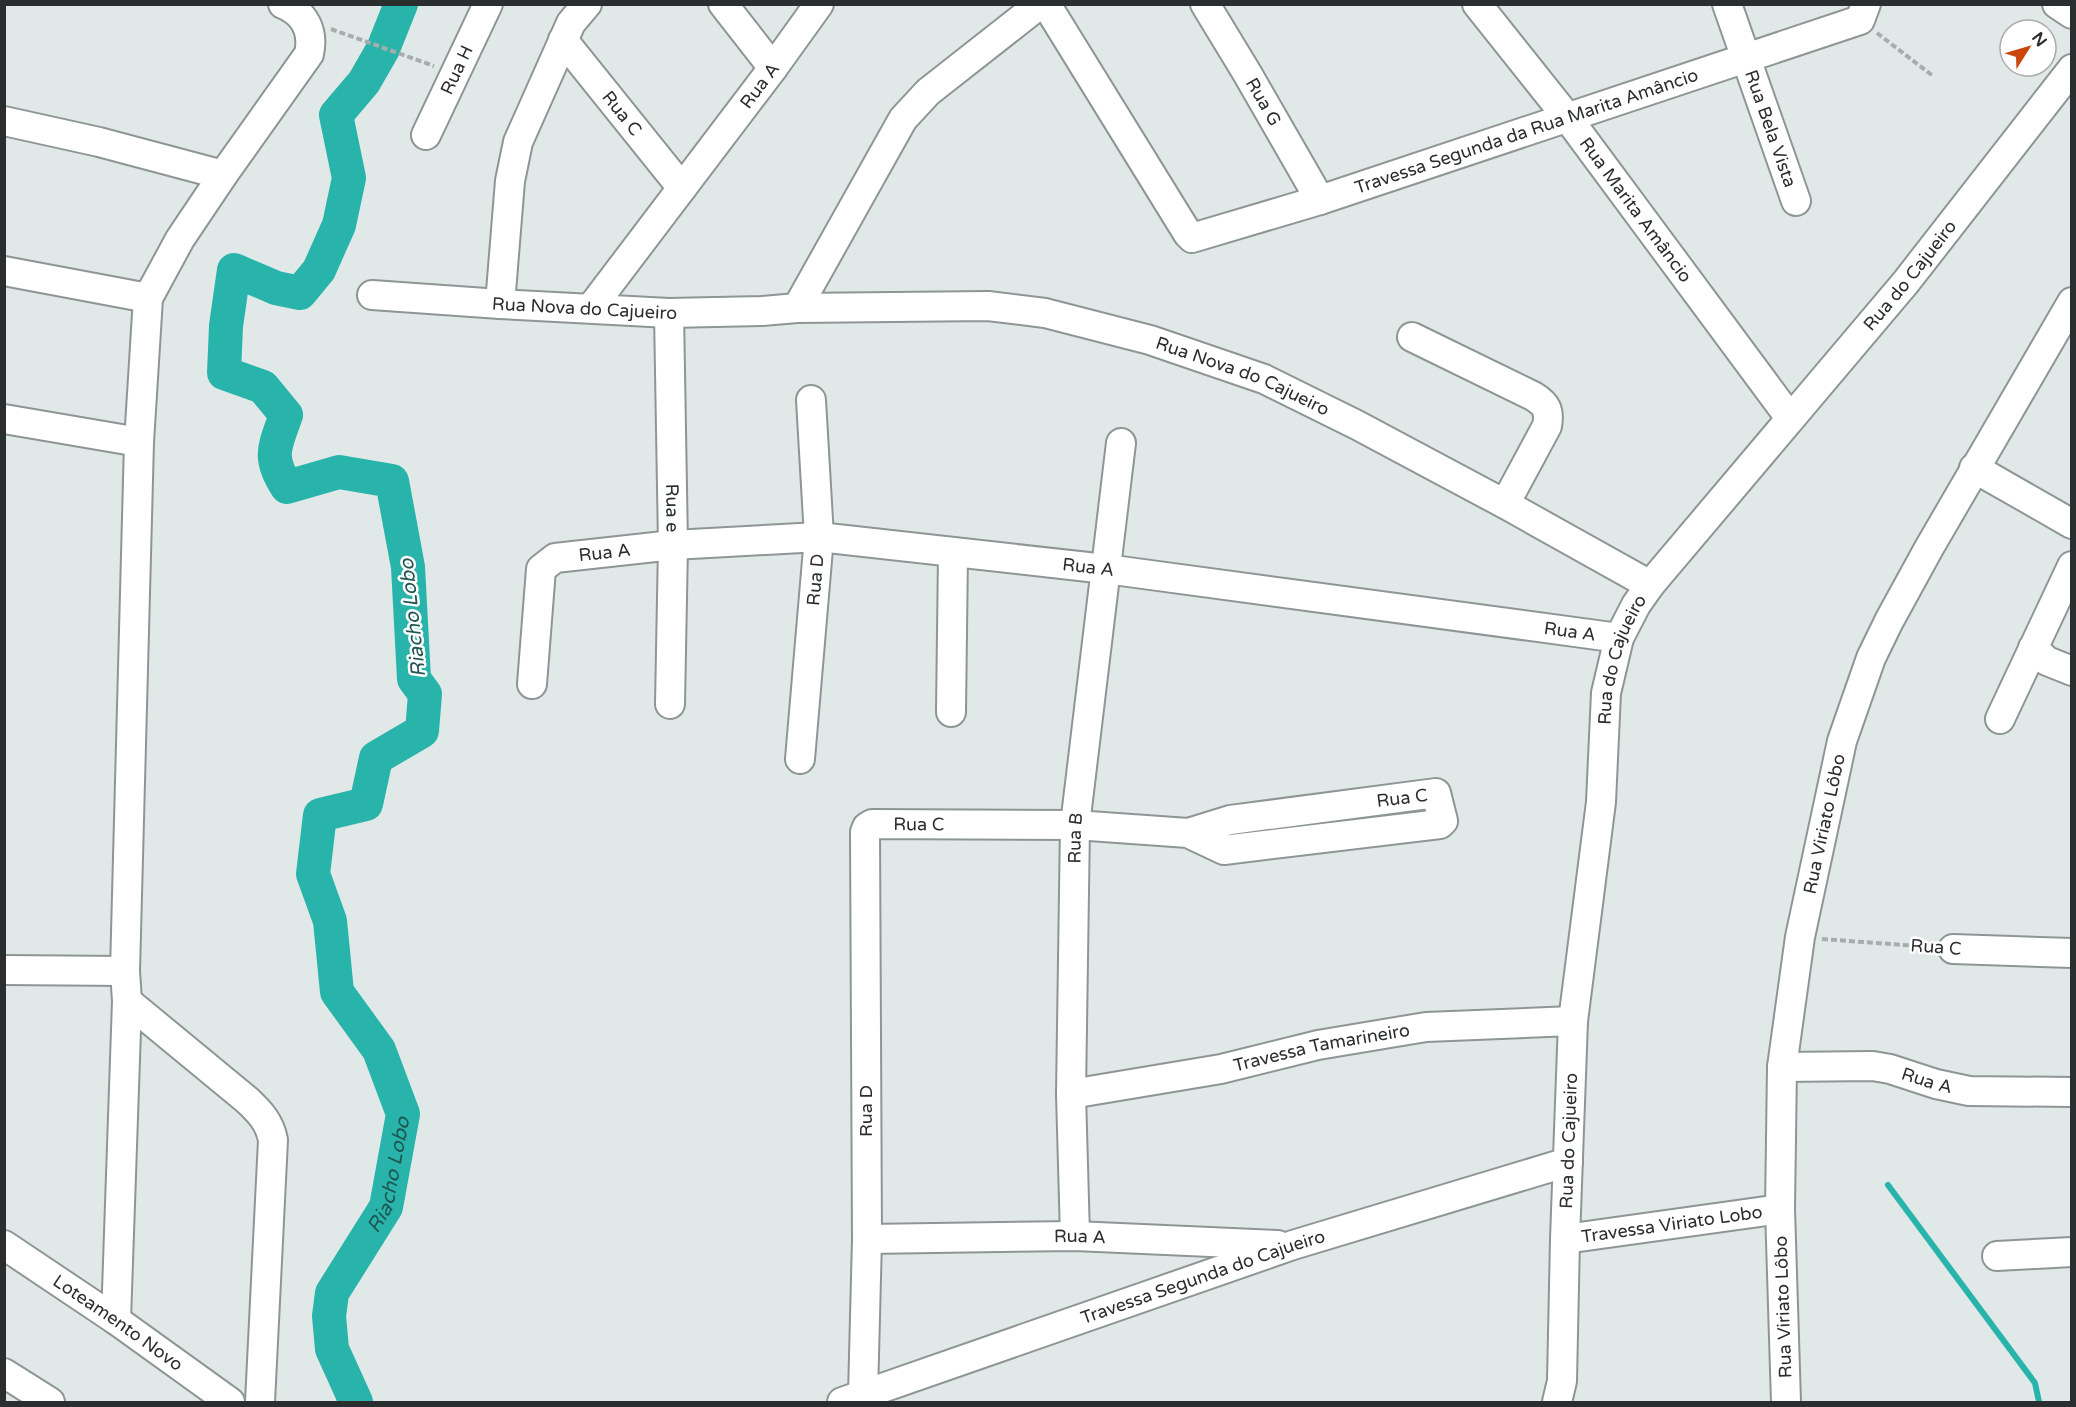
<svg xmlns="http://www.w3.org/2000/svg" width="2076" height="1407" font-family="'Varela Round',sans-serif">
<rect width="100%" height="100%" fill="#e1e9e8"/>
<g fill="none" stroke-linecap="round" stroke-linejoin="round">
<!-- stream -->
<path stroke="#28b4ab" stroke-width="6" d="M1888 1185 2035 1383 2039 1402"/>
<!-- river -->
<path stroke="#28b4ab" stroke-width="34" id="s1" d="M356 1402 332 1349 329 1316 332 1293 386 1207 403 1114 379 1050 337 992 330 921 313 874 320 815 366 804 376 758 422 731 425 694 414 679 408 567 392 481 339 472 287 487C267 456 275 447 286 415L263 387 224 373 226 326 234 270 276 288 300 293 319 270 339 225 349 178 336 115 364 82 383 49 401 4"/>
<!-- minor casing -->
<g stroke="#8e9695" stroke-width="32">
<g id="minor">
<path d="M723 4 773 68"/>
<path id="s2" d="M1046 4 1188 234 1192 238 1320 200 1860 20 1866 4"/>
<path id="s3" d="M1205 4 1247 73 1320 200"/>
<path id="s4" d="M1477 4 1567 117 1790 418"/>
<path id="s5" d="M1727 4 1796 201"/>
<path d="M2057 4 2072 14"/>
<path id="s6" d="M563 40 682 188"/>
<path d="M4 121 99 142 223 175"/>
<path id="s7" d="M426 135 488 4"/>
<path d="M4 271 148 298"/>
<path id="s8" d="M372 295 500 304 669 313 762 311 797 308 988 306 1045 313 1150 340 1264 379 1357 425 1505 504 1650 585"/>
<path d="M500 304 510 181 518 142 571 23 587 4"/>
<path id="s9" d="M591 308 773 68 819 4"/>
<path d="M797 308 903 119 928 92 1040 4"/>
<path id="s10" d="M669 313 673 545 670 704"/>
<path d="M1412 337 1533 396C1546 404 1550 410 1547 426L1505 504"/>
<path d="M4 419 139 442"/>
<path d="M1974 468 2072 524"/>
<path d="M2033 648 2047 661 2072 671"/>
<path id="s11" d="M532 684 541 569 555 558 673 545 819 537 1106 569 1619 638"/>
<path d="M951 712 953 553"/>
<path d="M2000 719 2072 566"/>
<path id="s12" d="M800 759 819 537 811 400"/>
<path d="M1953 949 2072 953"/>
<path d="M4 970 125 971"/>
<path d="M127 1001 247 1100C260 1112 270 1123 273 1140L260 1402"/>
<path id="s13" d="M1782 1067 1873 1066 1890 1069 1936 1084 1969 1091 2072 1092"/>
<path id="s14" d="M1071 1094 1221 1069 1318 1045 1426 1027 1573 1021"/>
<path id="s15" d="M1075 1236 1071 1094 1075 825 1121 443"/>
<path id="s16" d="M867 1239 1075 1236 1278 1245"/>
<path id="s17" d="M1565 1239 1780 1209"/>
<path id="s18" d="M4 1245 116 1320 230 1402"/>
<path d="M1997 1256 2072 1252"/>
<path d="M116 1320 127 1001 125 971 139 442 148 298 180 239 223 175 309 54C314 31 305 13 283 4"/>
<path d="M4 1373 50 1402"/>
<path id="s19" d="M863 1395 867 1239 865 832 867 827 872 824 1075 825 1188 833 1224 850 1440 824 1443 821 1436 793 1230 820 1188 833"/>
<path id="s20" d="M842 1402 1293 1245 1568 1162"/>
<path id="s21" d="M1557 1402 1562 1381 1565 1239 1573 1021 1601 802 1606 693 1619 638 1636 605 1650 585 1906 282 2072 69"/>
<path id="s22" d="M1786 1402 1780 1209 1782 1067 1800 937 1842 741 1871 658 1889 621 1929 548 2072 302"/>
</g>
</g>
<!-- path -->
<path stroke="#a7adac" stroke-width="4" stroke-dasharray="6 3" stroke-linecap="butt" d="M331 29 434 66
M1877 33 1933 76
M1822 939 1931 947"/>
<!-- minor -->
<use href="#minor" stroke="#fff" stroke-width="28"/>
</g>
<g text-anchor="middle" stroke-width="5" stroke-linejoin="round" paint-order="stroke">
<!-- street labels -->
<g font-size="18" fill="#2b2e2e" stroke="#fff">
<text dy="6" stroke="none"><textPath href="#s7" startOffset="72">Rua H</textPath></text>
<text dy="6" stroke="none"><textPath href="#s9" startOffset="279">Rua A</textPath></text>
<text dy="6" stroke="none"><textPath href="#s3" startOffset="114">Rua G</textPath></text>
<text dy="6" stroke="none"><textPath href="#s6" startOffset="94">Rua C</textPath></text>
<text dy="6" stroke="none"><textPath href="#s5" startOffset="132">Rua Bela Vista</textPath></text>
<text dy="6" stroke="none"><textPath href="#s2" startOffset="627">Travessa Segunda da Rua Marita Amâncio</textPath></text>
<text dy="6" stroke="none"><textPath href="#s4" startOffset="260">Rua Marita Amâncio</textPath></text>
<text dy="6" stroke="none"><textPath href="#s21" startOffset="1234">Rua do Cajueiro</textPath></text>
<text dy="6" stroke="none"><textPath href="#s8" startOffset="213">Rua Nova do Cajueiro</textPath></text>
<text dy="6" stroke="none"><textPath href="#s8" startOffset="882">Rua Nova do Cajueiro</textPath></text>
<text dy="6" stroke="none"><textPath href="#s10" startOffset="195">Rua e</textPath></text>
<text dy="6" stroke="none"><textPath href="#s11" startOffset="183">Rua A</textPath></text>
<text dy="6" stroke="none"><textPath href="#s11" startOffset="669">Rua A</textPath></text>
<text dy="6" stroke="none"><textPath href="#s12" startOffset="180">Rua D</textPath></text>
<text dy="6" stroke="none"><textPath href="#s11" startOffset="1155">Rua A</textPath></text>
<text dy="6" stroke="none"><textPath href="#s21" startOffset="748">Rua do Cajueiro</textPath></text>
<text transform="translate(1402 798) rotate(-7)" y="6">Rua C</text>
<text dy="6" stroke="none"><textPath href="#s22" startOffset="582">Rua Viriato Lôbo</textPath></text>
<text dy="6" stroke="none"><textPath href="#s19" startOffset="621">Rua C</textPath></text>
<text dy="6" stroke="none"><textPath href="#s15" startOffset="398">Rua B</textPath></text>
<text transform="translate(1936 947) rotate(4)" y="6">Rua C</text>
<text dy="6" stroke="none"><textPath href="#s14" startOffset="255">Travessa Tamarineiro</textPath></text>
<text dy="6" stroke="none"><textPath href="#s13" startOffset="147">Rua A</textPath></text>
<text transform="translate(866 1111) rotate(-90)" y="6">Rua D</text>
<text dy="6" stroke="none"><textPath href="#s21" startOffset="262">Rua do Cajueiro</textPath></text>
<text dy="6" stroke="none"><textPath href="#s17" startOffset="108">Travessa Viriato Lobo</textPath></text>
<text dy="6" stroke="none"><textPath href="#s16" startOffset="213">Rua A</textPath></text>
<text dy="6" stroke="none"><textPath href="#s20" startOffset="382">Travessa Segunda do Cajueiro</textPath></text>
<text transform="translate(1783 1307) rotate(-92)" y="6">Rua Viriato Lôbo</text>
<text dy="6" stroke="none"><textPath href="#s18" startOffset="138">Loteamento Novo</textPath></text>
</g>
<!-- water labels -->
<g font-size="20" font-style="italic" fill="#1f5652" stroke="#fff">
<text transform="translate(412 618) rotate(-96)" y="7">Riacho Lobo</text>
<text dy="7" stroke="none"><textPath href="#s1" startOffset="248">Riacho Lobo</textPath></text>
</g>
</g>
<!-- border -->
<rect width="2076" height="1407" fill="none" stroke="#2b2e2e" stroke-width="12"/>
<!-- north arrow -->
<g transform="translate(2028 48) rotate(53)"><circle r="28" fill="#ffffff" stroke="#aaabab" stroke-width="1.5"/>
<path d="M0-4.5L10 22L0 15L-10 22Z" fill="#cb440b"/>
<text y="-9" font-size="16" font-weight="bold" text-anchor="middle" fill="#2b2e2e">N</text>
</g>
</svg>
